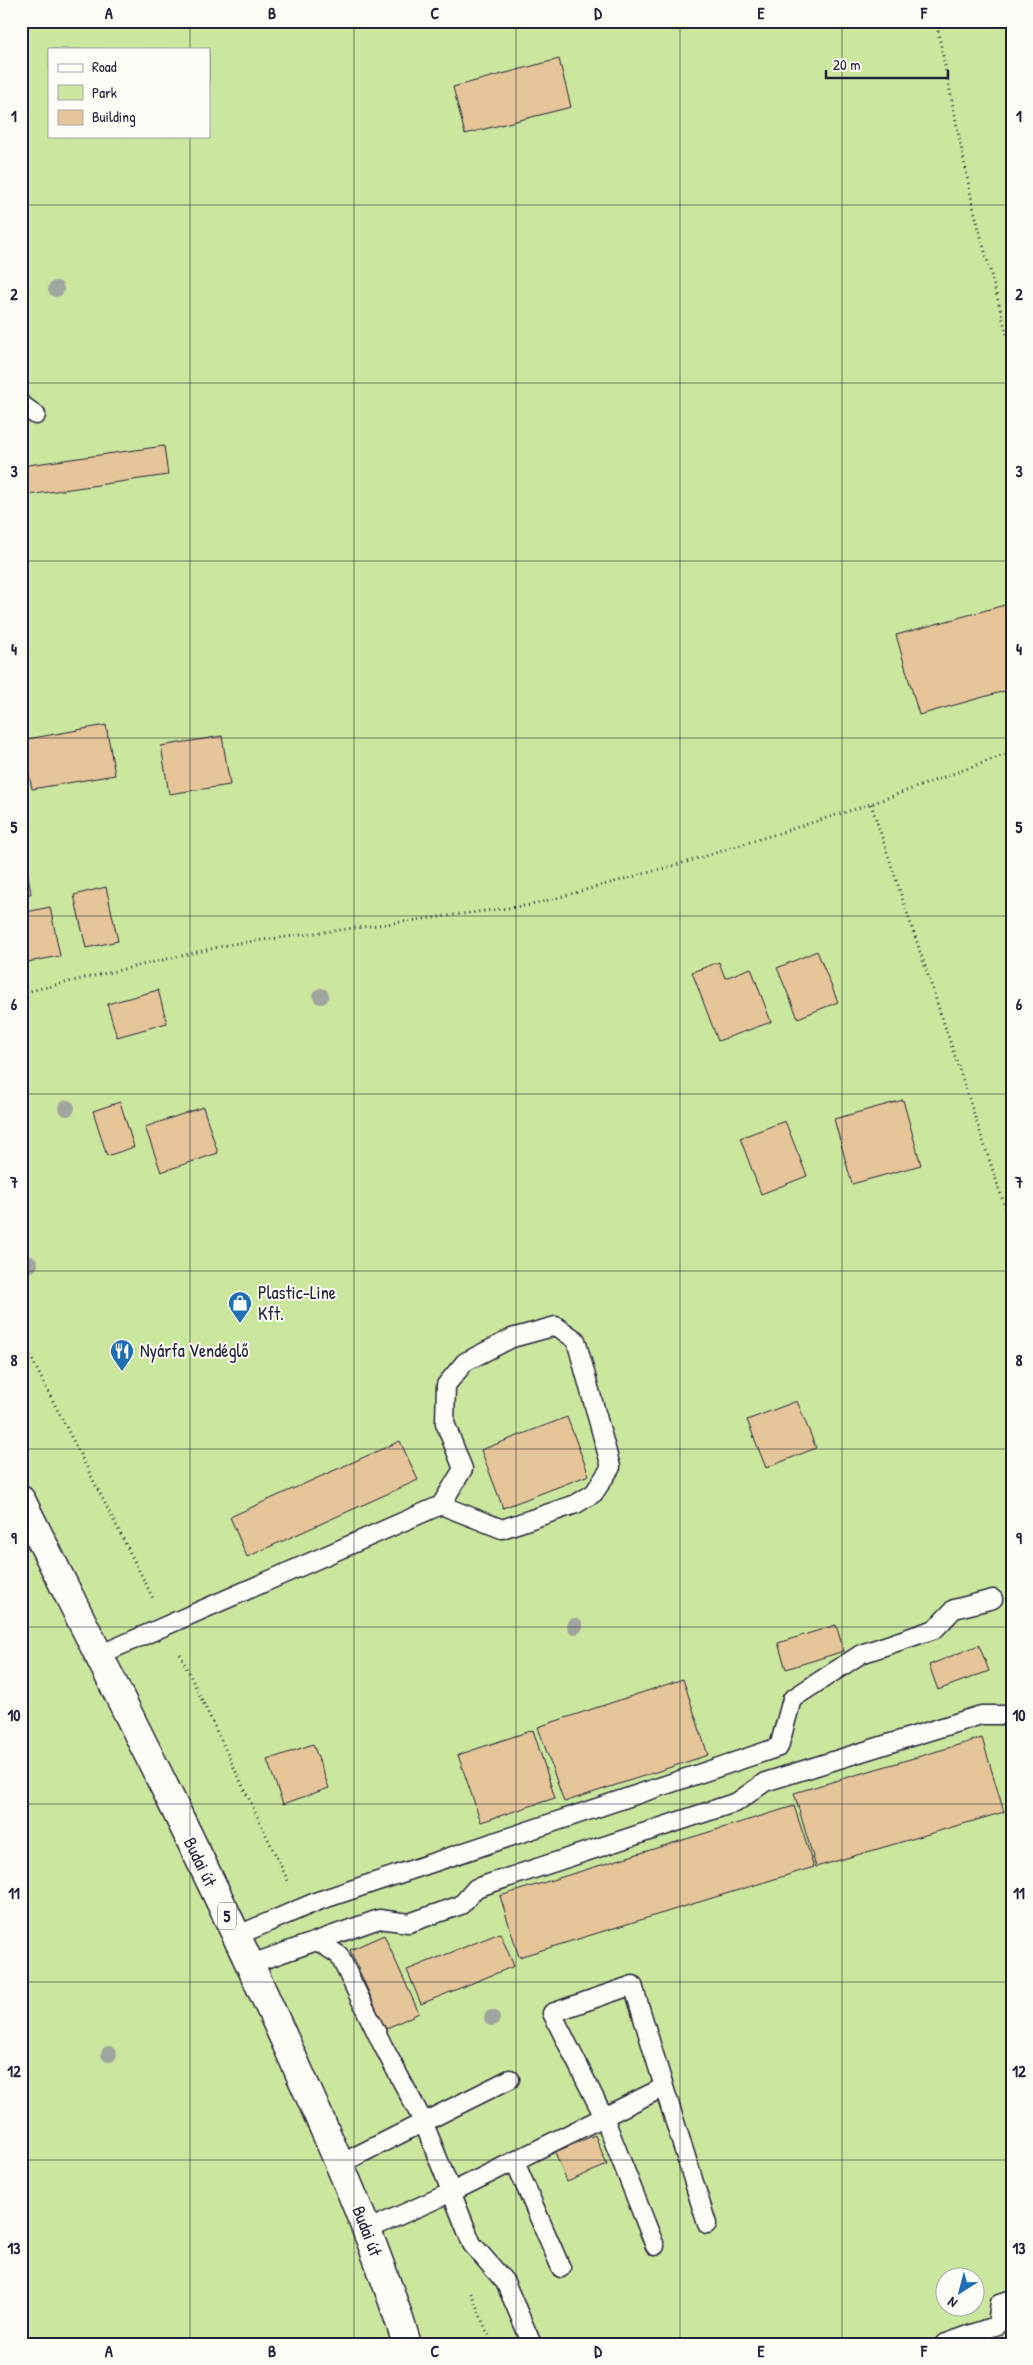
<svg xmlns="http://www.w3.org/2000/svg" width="1033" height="2365" font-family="'Patrick Hand',sans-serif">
<rect width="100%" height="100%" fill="#fdfcf7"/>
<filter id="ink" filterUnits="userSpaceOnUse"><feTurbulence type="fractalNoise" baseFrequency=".02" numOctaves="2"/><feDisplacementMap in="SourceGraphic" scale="10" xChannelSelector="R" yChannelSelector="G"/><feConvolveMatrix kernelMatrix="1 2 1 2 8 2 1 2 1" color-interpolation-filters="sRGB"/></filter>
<g filter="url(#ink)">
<!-- green -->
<path fill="#cbe79e" stroke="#76846c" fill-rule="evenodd" d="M21 21H1012V2344H21ZM49 49H209V136H49ZM946 2278H976V2308H946Z"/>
<!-- building -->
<path fill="#e6c598" stroke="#22223b" d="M559 59 571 107 465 134 453 87Z
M164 446 168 475 21 496V466Z
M1012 603V689L919 715 896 635Z
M106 725 115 775 32 789 22 740Z
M222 736 230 785 169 794 161 746Z
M25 856 31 894 21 895V857Z
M106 887 118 941 86 948 74 895Z
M50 907 60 956 28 962 21 932V913Z
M817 951 838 1002 798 1018 777 968Z
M719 962 725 978 751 968 771 1022 718 1041 692 972Z
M158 990 167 1023 117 1037 107 1004Z
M903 1100 921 1165 852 1184 834 1119Z
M120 1102 134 1147 107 1156 93 1111Z
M203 1107 218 1153 161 1172 145 1127Z
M785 1121 807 1176 761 1194 740 1138Z
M797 1401 816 1448 766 1468 747 1420Z
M567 1417 589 1475 503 1508 481 1450Z
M400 1441 418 1480 247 1557 230 1517Z
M836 1625 844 1651 786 1669 778 1643Z
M979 1645 989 1671 938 1690 929 1665Z
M683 1679 708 1755 564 1802 538 1727Z
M533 1730 555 1798 481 1822 458 1755Z
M982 1738 1004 1812 816 1867 794 1793Z
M313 1744 329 1788 283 1804 267 1760Z
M794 1806 814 1867 519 1957 500 1896Z
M500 1933 514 1966 421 2004 407 1970Z
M384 1935 419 2013 385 2029 350 1950Z
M595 2135 607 2165 567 2182 555 2152Z"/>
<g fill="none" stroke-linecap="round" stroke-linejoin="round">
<!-- lane casing -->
<g stroke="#22223b" stroke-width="21">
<path id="lane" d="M21 404 36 415
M99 1655 441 1505 463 1469 445 1423 446 1385 465 1362 512 1338 556 1326 576 1340 611 1467 594 1493 576 1504 502 1529 441 1505
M236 1936 318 1901 779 1747 792 1699 861 1654 935 1629 954 1609 993 1599
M317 1941 339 1955 383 2046 423 2121 472 2244 505 2282 532 2344
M251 1964 379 1919 409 1923 461 1905 476 1888 737 1802 765 1782 981 1715H1012
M515 2162 561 2268
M340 2164 510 2079
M367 2230 452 2192 664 2087 707 2224
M655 2246 604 2117 552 2013 633 1985 664 2087
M944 2344 997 2325 1000 2303 1012 2299"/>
</g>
<!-- primary casing -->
<g stroke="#22223b" stroke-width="31">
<path id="primary" d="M21 1500C111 1680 204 1861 287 2045 331 2143 375 2241 407 2344"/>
</g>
<!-- path -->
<path stroke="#22223b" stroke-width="3" stroke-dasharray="1 4" stroke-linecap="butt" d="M936 21 973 206 1012 354
M871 804 1012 1228
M21 993 232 944 531 905 690 861 871 804 1012 752
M21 1338 153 1598
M180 1654 288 1881
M471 2293 492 2344"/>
<!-- lane -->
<use href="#lane" stroke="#fdfcf7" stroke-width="18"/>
<!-- primary -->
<use href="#primary" stroke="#fdfcf7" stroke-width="28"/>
</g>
<!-- trees -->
<g fill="#a1a5a0">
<circle cx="56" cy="289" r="8"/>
<circle cx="321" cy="996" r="8"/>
<circle cx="67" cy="1108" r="8"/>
<circle cx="30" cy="1264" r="8"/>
<circle cx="575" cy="1626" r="8"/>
<circle cx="492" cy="2018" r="8"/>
<circle cx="109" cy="2054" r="8"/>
</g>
</g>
<!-- grid -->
<path fill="none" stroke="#22223b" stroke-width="1" stroke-opacity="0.55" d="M190 21V49M354 21V2344M516 21V2344M680 21V2344M842 21V2344M190 136V2344M21 205H1012M21 383H1012M21 561H1012M21 738H1012M21 916H1012M21 1094H1012M21 1271H1012M21 1449H1012M21 1627H1012M21 1804H1012M21 1982H1012M21 2160H1012"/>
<!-- icons -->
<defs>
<g id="shop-pin" transform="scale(1.25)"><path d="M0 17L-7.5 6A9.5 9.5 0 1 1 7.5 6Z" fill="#1f6fb2" stroke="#fdfcf7"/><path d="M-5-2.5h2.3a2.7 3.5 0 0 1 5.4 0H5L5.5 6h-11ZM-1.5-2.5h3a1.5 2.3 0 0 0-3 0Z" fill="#fff"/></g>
<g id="restaurant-pin" transform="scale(1.25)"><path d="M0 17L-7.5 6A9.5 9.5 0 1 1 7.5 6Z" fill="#1f6fb2" stroke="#fdfcf7"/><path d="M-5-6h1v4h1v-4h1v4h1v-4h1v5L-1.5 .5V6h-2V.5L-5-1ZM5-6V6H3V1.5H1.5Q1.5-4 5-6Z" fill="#fff"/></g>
</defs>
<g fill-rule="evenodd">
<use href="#shop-pin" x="240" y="1303"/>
<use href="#restaurant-pin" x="122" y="1351"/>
</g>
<g text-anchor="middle" stroke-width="4" stroke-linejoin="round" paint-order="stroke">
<!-- shield labels -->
<rect fill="#fdfcf7" stroke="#646373" stroke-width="1" x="218" y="1902.5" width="18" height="27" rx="4"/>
<g font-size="16" font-weight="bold" fill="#22223b">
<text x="227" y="1922">5</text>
</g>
<!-- poi labels -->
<g font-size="18" fill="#22223b" stroke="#fdfcf7" text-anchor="start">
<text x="258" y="1299">Plastic-Line<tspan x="258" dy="21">Kft.</tspan></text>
<text x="140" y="1357">Nyárfa Vendéglő</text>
</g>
<!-- street labels -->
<g font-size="18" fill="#22223b" stroke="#fdfcf7">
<text transform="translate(200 1862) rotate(64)" y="6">Budai út</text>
<text transform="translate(367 2231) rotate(69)" y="6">Budai út</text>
</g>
</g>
<!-- margin -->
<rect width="1033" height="2365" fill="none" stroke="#fdfcf7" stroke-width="55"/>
<!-- legend -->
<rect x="48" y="48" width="162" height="90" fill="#fdfcf7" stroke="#a5a5ac"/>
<rect x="58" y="64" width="25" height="8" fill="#fdfcf7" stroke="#a5a5ac"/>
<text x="92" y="72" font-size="15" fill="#22223b">Road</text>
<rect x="58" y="85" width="25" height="15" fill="#cbe79e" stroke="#a5a5ac"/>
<text x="92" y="98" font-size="15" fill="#22223b">Park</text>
<rect x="58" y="110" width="25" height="15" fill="#e6c598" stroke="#a5a5ac"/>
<text x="92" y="122" font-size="15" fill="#22223b">Building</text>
<!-- north arrow -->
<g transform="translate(960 2292) rotate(216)"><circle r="24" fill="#fdfcf7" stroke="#a5a5ac"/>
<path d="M0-4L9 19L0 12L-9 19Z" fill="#1f6fb2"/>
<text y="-8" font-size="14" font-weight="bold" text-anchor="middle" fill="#22223b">N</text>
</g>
<!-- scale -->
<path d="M826 70v8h122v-8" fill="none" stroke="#22223b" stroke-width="2.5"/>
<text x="833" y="70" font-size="15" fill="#22223b" stroke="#fdfcf7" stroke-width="4" paint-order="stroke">20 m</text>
<rect x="28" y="28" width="978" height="2310" fill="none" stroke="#22223b" stroke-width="2"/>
<g font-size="16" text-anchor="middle" font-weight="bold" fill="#22223b">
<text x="109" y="19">A</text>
<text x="272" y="19">B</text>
<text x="435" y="19">C</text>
<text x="598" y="19">D</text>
<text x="761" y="19">E</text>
<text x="924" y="19">F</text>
<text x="14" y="122">1</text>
<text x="1019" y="122">1</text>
<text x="14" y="300">2</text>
<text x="1019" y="300">2</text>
<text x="14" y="477">3</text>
<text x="1019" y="477">3</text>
<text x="14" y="655">4</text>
<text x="1019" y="655">4</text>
<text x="14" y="833">5</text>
<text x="1019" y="833">5</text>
<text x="14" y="1010">6</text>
<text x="1019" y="1010">6</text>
<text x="14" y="1188">7</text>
<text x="1019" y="1188">7</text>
<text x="14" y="1366">8</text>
<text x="1019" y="1366">8</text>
<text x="14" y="1544">9</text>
<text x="1019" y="1544">9</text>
<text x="14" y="1721">10</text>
<text x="1019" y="1721">10</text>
<text x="14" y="1899">11</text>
<text x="1019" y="1899">11</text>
<text x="14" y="2077">12</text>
<text x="1019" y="2077">12</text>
<text x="14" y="2254">13</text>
<text x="1019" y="2254">13</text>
<text x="109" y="2357">A</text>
<text x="272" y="2357">B</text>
<text x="435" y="2357">C</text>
<text x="598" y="2357">D</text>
<text x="761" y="2357">E</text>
<text x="924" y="2357">F</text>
</g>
</svg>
